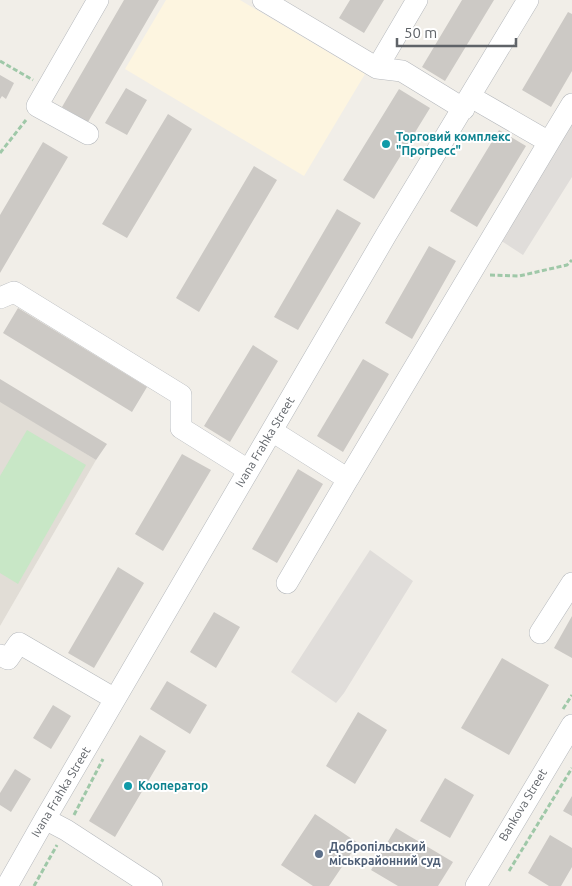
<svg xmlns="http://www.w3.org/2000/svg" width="572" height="886" font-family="Ubuntu,sans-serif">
<rect width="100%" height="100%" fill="#f1eee8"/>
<!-- commercial -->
<path fill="#fdf5e0" d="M166 0H240L365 74 304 176 125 69Z"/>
<!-- industrial -->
<path fill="#e0ddda" d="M572 119V177L523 255 500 240Z
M370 550 413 581 344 693 336 703 291 672Z"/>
<!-- education -->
<path fill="#e1ddd6" d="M0 401 96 460 0 626Z"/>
<!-- green -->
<path fill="#c8e7c6" d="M27 430 86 465 18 584 0 573V476Z"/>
<!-- building -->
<path fill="#ccc9c5" d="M124 0H159L88 122 62 107Z
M350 0H384L364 33 339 18Z
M462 0H494L445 81 422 67Z
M568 12 572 14V71L551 107 522 90Z
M0 75 14 83 6 99 2 96 0 99Z
M126 88 147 100 127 135 105 123Z
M399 89 430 108 374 199 343 180Z
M168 114 192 129 127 238 102 224Z
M499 130 526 146 477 227 450 211Z
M43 142 68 157 0 273V215Z
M254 166 277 180 199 312 176 298Z
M337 209 361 223 298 330 274 317Z
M429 246 456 261 412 339 385 323Z
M18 308 147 387 132 412 3 333Z
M253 345 278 361 230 442 204 426Z
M363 359 389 374 343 452 317 436Z
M0 379 107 444 96 460 0 402Z
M182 454 211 470 163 551 135 534Z
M298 469 323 484 277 563 252 549Z
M118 567 144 583 94 668 68 653Z
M214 612 240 627 216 668 190 652Z
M572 616V658L554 648Z
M502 658 549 685 509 755 461 728Z
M167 681 207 705 190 734 150 709Z
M53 705 71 716 51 749 33 738Z
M358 712 387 730 355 784 326 766Z
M140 735 166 751 115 837 89 821Z
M15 769 31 779 11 812 0 805V793Z
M445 778 474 795 450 838 420 821Z
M572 796V816L563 811Z
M315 814 358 843 329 886H313L281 865Z
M396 828 453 862 438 886H398L371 870Z
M550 835 572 848V867L561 886H549L528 873Z"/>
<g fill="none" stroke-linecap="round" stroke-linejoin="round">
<!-- minor casing -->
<g stroke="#b5b8bc" stroke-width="22">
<path id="minor" d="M263 0 377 68
M417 0 377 68 402 71 464 109
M88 134 37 106 98 0
M549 142 572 104
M0 298 14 292 181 395V428L248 470
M272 431 348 479 549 142 471 97
M287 583 348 479
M540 633 572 583
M0 655 8 659 19 643 115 699
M45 819 66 830 152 886
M7 886 45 819 386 235 528 0
M476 886 572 725"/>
</g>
<!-- path -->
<path stroke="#9fc8a8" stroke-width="3" stroke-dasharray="5 2.5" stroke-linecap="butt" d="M0 61 33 80
M0 153 26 120
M490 275 519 276 567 265 572 260
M563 709 572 695
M74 815 103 759
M509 871 572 768
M34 886 57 845"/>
<!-- minor -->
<use href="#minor" stroke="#fff" stroke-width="21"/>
</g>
<!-- markers -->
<g fill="#0f9aa8" stroke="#fff" stroke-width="2">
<circle cx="386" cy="144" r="5"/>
<circle cx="128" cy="786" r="5"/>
</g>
<circle fill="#5c6f8a" stroke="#fff" stroke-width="2" cx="319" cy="854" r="5"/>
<g text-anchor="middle" stroke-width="4" stroke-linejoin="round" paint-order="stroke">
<!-- culture labels -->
<g font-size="12" font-weight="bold" fill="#0d838f" stroke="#fff" text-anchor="start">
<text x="396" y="141">Торговий комплекс<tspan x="396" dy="14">"Прогресс"</tspan></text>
<text x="138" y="790">Кооператор</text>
</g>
<!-- street labels -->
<g font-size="12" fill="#5f6368" stroke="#fff">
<text transform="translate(265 442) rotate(-59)" y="4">Ivana Frahka Street</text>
<text transform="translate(61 792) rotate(-59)" y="4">Ivana Frahka Street</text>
<text transform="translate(523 805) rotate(-59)" y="4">Bankova Street</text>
</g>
<!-- service labels -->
<g font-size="12" font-weight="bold" fill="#4e5e75" stroke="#fff" text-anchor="start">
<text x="329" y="851">Добропільський<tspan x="329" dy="14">міськрайонний суд</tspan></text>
</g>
</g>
<!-- scale -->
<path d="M397 38v8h119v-8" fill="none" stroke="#5f6368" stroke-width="2.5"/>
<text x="404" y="38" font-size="15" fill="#5f6368" stroke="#ffffff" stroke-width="4" paint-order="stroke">50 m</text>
</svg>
